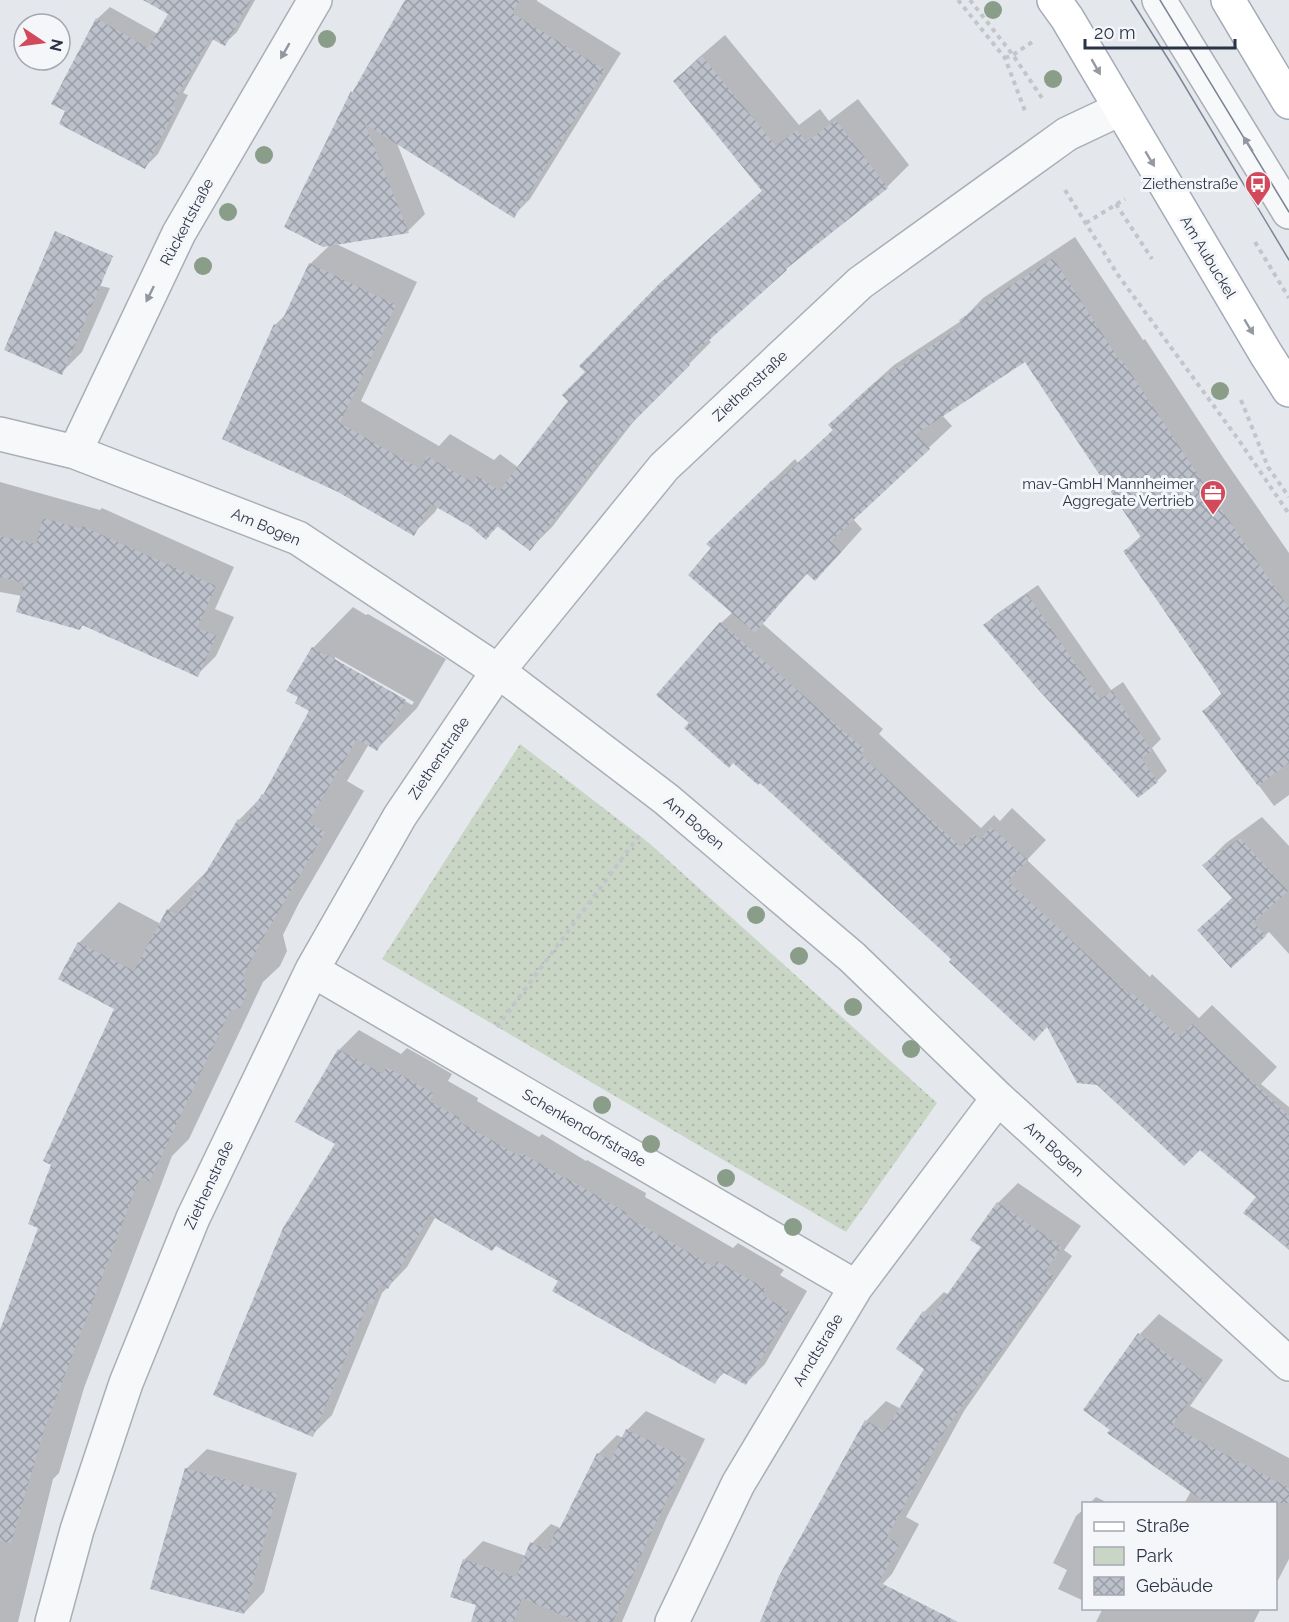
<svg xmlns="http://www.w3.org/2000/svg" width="1289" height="1622" font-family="Raleway,sans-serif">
<defs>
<pattern id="green-dots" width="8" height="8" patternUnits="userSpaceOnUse" patternTransform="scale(1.5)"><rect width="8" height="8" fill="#c9d6c5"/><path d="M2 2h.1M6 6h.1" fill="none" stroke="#adb8ab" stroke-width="1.8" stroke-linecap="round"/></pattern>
<pattern id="building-cross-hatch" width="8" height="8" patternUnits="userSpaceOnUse" patternTransform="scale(1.5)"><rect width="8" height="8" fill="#bbc0ca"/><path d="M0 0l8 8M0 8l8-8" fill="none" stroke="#989da6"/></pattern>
</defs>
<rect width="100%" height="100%" fill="#e4e7ec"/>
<!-- green -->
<path fill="url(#green-dots)" d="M520 744 649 843 937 1103 846 1232 382 959Z"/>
<!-- shadow -->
<path fill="#0003" fill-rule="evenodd" d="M178 0H255L237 32 224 44 214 38 183 93 188 95 158 154 145 167 67 110 97 19 110 7 158 34Z
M407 0H537V1L621 53 530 199 513 216 396 141 425 214 408 231 334 243 417 282 361 401 439 446 450 434 494 460 500 454 519 468 570 401 587 372 581 366 683 262 763 190 675 81 697 59 725 35 799 125 820 109 829 121 858 99 909 165 887 187 799 257 708 339 711 342 640 413 552 527 530 549 499 525 486 538 472 526 438 507 435 512 413 534 275 325 287 313 310 264 331 244 323 245Z
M1075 237 1143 340 1145 339 1224 459 1289 553V795L1274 806 1204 711 1223 692 1125 551 1141 536 1025 360 942 415 952 426 853 519 862 529 837 557 815 579 808 573 762 623 883 729 879 734 981 828 994 815 1000 821 1012 808 1046 840 1027 860 1150 977 1152 974 1199 1018 1212 1005 1277 1067 1261 1084 1289 1107V1250L1245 1213 1258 1197 1048 1026 954 959 760 781 691 723 721 623 733 612 713 548 730 521 795 459 798 463 834 429 852 403 894 365 961 321 983 298Z
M49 275 110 288 82 352 61 373Z
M0 482 100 510 102 508 234 567 215 609 234 617 216 656 197 675 84 624 80 629 22 596 0 592Z
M1038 585 1111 690 1123 682 1161 739 1152 748 1167 771 1157 781 985 625 995 615Z
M353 607 366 615 368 614 446 659 417 708 377 749 369 744 347 781 364 791 299 903 283 935 287 951 280 966 263 982 189 1139 172 1156 84 1388 59 1473 53 1479 18 1622H0V1333L40 1227 116 1009 79 943 119 902 161 924 168 910 208 870 239 820 268 790 311 711 313 648ZM335 657 414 702 412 705 335 661Z
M1262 817 1289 846V954L1269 932 1231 966 1199 930 1233 897 1204 865 1226 843Z
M359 1030 401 1054 407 1048 430 1061 452 1074 448 1081 478 1098 477 1101 539 1137 542 1134 586 1161 587 1160 646 1193 645 1197 733 1248 738 1243 784 1270 780 1275 807 1291 765 1364 746 1383 725 1372 714 1382 560 1280 497 1244 436 1216 407 1267 382 1293 332 1415 312 1435 337 1144 297 1122 339 1050Z
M1018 1183 1081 1226 1064 1250 1072 1256 964 1411 906 1517 919 1524 892 1574 847 1622H761L866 1421 886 1401 901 1409 926 1369 924 1312 944 1292 949 1295 983 1247 972 1240 998 1203Z
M1159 1314 1223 1360 1190 1406 1289 1458V1559L1276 1584V1504H1184L1191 1491 1085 1410 1140 1334Z
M646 1411 705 1439 666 1519 622 1622H472L478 1604 464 1560 483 1541 526 1556 532 1543 551 1524 560 1528 564 1524 598 1454 617 1435 623 1438 627 1430Z
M207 1449 297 1473 264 1592 244 1613 186 1469Z
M1096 1497 1110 1504H1089Z
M1084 1509V1601L1058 1589 1067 1570 1053 1563 1076 1516Z
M1099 1608H1261L1254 1622H1096L1102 1610Z"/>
<!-- building -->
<path fill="url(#building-cross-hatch)" d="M143 0H251L225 46 210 38 172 106 176 108 145 169 59 124 65 111 51 104 96 18 148 48 168 14Z
M405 0H520L512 13 605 70 514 218 365 124 409 233 323 247 284 227 351 91 352 93Z
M702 56 776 146 797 130 806 142 836 120 888 188 786 269 787 270 686 361 690 365 618 437 530 551 497 526 486 540 471 527 431 504 414 536 338 492 222 439 274 324 279 327 309 263 396 305 340 423 420 469 427 456 474 483 477 475 499 491 568 401 562 395 585 372 579 366 659 284 762 191 673 81Z
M55 231 113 256 62 375 4 350Z
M1053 258 1120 361 1122 360 1202 481 1289 608V763L1258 786 1202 711 1223 696 1123 551 1142 539 1025 362 916 434 930 449 831 541 841 552 815 581 806 573 755 633 688 575 711 548 706 544 772 480 775 484 833 430 828 425 874 383 962 326 959 320Z
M43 518 82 529V526L216 586 197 628 216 636 198 677 82 625 80 630 16 612 24 583 0 577V536L36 544Z
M1027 594 1100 699 1112 691 1152 751 1141 758 1158 782 1138 798 1035 686 983 625Z
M720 622 865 750 860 754 961 847 974 834 980 840 991 827 1028 860 1008 881 1130 995 1132 993 1179 1037 1192 1024 1289 1116V1248L1243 1213 1256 1197 1200 1150 1184 1166 1097 1085 1077 1083 1047 1027 1034 1041 949 962 951 959 760 783 758 785 733 763 729 768 684 728 689 723 656 695Z
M312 647 325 655 326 654 406 700 377 751 357 739 308 822 325 832 259 945 243 976 247 993 240 1008 230 1011 149 1182 140 1177 44 1430 11 1543 0 1541V1330L38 1228 28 1224 51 1165 43 1161 114 1009 58 979 78 942 134 971 167 909 177 915 183 906 185 907 238 819 245 823 262 794 263 795 309 711 295 703 298 697 286 691Z
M1240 838 1288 891 1254 922 1202 865Z
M1232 899 1266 936 1231 968 1197 930Z
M338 1049 383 1074 386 1067 410 1080 434 1094 429 1101 460 1118 458 1121 519 1156 522 1153 566 1179V1178L627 1213 626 1216 714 1267 717 1261 766 1289 762 1295 789 1311 746 1385 722 1372 715 1384 552 1291 558 1281 496 1246 492 1251 430 1215 388 1289 380 1284 373 1305 368 1303 313 1437 213 1395 283 1228 335 1144 295 1122Z
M997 1202 1062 1247 1046 1270 1054 1276 944 1432 887 1537 900 1544 879 1582 958 1622H760L779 1576 865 1420 885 1431 924 1369 896 1349 923 1311 931 1317 981 1247 970 1240Z
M1138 1333 1204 1380 1172 1426 1289 1488V1503H1206L1107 1433 1110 1430 1083 1410Z
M626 1429 687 1459 648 1539 613 1622H579L522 1598 514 1622H471L476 1605 450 1597 463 1559 516 1577 530 1542 548 1550 556 1529 559 1530 597 1453 611 1460Z
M185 1468 277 1494 244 1614 150 1589Z"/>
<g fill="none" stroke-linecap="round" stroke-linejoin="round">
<!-- minor casing -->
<g stroke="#a9aeb7" stroke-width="36">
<path id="minor" d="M1159 0 1289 212
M0 434 75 452 298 538 498 671 666 799 852 957 998 1098 1289 1364
M75 452 179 233 315 0
M312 970 856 1287
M52 1622 77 1530 126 1383 193 1218 312 970 400 816 498 671 664 467 860 283 1067 134 1120 109
M672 1622 738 1484 856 1287 998 1098"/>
</g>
<!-- major casing -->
<g stroke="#a3abb8" stroke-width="36">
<path id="major" d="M1054 0 1067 18 1266 354 1289 390
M1228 0 1289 102"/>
</g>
<!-- path -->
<path stroke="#c2c5cb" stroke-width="4" stroke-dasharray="4.5 4.5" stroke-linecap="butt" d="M958 0 1005 58 1025 111
M970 0 1013 55 1042 98
M1005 58 1013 55 1032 42
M1065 190 1118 275 1238 439 1289 514
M1116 204 1152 259
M1086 223 1125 199
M1255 242 1289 298
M1241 400 1268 467 1289 497
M497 1027 641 833"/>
<!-- minor -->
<use href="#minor" stroke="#f7f8fa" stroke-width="33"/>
<!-- major -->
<use href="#major" stroke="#fff" stroke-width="33"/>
<!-- tram -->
<path stroke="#7d8696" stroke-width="1.5" d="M1131 0 1177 73 1289 260
M1160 0 1289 212"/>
</g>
<!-- trees -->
<g fill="#899d89">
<circle cx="993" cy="10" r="9"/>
<circle cx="327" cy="39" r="9"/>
<circle cx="1053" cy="79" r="9"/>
<circle cx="264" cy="155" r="9"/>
<circle cx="228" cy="212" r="9"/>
<circle cx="203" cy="266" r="9"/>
<circle cx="1220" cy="391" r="9"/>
<circle cx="756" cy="915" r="9"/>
<circle cx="799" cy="956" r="9"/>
<circle cx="853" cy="1007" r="9"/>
<circle cx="911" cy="1049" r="9"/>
<circle cx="602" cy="1105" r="9"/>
<circle cx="651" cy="1144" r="9"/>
<circle cx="726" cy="1178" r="9"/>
<circle cx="793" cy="1227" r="9"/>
</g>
<!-- one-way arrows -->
<defs><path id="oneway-solid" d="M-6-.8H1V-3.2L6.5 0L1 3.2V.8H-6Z" transform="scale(1.5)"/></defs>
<g fill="#9196a0">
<use href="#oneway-solid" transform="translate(285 51) rotate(120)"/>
<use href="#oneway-solid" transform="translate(1248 144) rotate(-122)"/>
<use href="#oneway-solid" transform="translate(150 294) rotate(116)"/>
</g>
<g fill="#959aa2">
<use href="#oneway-solid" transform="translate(1096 67) rotate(60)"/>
<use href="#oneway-solid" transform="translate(1150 159) rotate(59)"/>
<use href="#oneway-solid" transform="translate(1249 327) rotate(59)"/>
</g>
<!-- icons -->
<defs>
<g id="bus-pin" transform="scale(1.35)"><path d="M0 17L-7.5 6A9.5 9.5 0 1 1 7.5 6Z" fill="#d1495b" stroke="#f4f6f9"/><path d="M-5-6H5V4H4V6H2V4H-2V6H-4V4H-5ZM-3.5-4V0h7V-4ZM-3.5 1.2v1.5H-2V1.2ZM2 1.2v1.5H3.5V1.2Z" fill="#fff"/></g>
<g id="office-pin" transform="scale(1.35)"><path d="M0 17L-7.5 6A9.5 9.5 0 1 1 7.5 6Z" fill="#d1495b" stroke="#f4f6f9"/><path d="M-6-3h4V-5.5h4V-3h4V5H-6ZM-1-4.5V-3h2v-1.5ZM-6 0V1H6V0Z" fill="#fff"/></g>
</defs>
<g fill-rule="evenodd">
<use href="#bus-pin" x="1258" y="184"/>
<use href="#office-pin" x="1213" y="493"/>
</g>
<g text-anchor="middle" stroke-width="6" stroke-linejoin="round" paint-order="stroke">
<!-- poi labels -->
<g font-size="15" fill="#2b3445" stroke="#f4f6f9" text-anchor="end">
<text x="1238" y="189">Ziethenstraße</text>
<text x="1194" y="489">mav-GmbH Mannheimer<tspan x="1194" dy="17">Aggregate Vertrieb</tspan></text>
</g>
<!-- street labels -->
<g font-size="15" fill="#2b3445" stroke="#f4f6f9">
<text transform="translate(187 222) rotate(-62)" y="5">Rückertstraße</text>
<text transform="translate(1208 257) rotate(59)" y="5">Am Aubuckel</text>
<text transform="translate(750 386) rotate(-43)" y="5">Ziethenstraße</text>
<text transform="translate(266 527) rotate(23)" y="5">Am Bogen</text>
<text transform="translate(439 758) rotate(-56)" y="5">Ziethenstraße</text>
<text transform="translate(694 823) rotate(40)" y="5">Am Bogen</text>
<text transform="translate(584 1128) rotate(30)" y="5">Schenkendorfstraße</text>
<text transform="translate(1054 1149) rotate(42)" y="5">Am Bogen</text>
<text transform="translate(209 1185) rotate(-65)" y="5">Ziethenstraße</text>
<text transform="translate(818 1350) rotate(-59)" y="5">Arndtstraße</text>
</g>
</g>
<!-- legend -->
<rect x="1082" y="1502" width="195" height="108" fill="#f4f6f9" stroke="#a4a8b1" stroke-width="1.5"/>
<rect x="1094" y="1522" width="30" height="9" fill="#ffffff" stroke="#a4a8b1" stroke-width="1.5"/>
<text x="1136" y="1532" font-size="18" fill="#2b3445">Straße</text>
<rect x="1094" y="1547" width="30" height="18" fill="#c9d6c5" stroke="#a4a8b1" stroke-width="1.5"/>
<text x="1136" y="1562" font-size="18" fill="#2b3445">Park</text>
<rect x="1094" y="1577" width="30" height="18" fill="url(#building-cross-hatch)" stroke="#a4a8b1" stroke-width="1.5"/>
<text x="1136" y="1592" font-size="18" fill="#2b3445">Gebäude</text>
<!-- north arrow -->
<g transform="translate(42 42) rotate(103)"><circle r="28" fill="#f4f6f9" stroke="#a4a8b1" stroke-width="1.5"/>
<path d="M0-4.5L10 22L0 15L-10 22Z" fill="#d1495b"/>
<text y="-9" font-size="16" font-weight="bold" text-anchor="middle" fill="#2b3445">N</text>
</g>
<!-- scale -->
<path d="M1085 39v9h150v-9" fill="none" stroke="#2b3445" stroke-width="3"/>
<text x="1094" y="39" font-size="18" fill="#2b3445" stroke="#f4f6f9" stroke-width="4.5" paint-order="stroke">20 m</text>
</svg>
